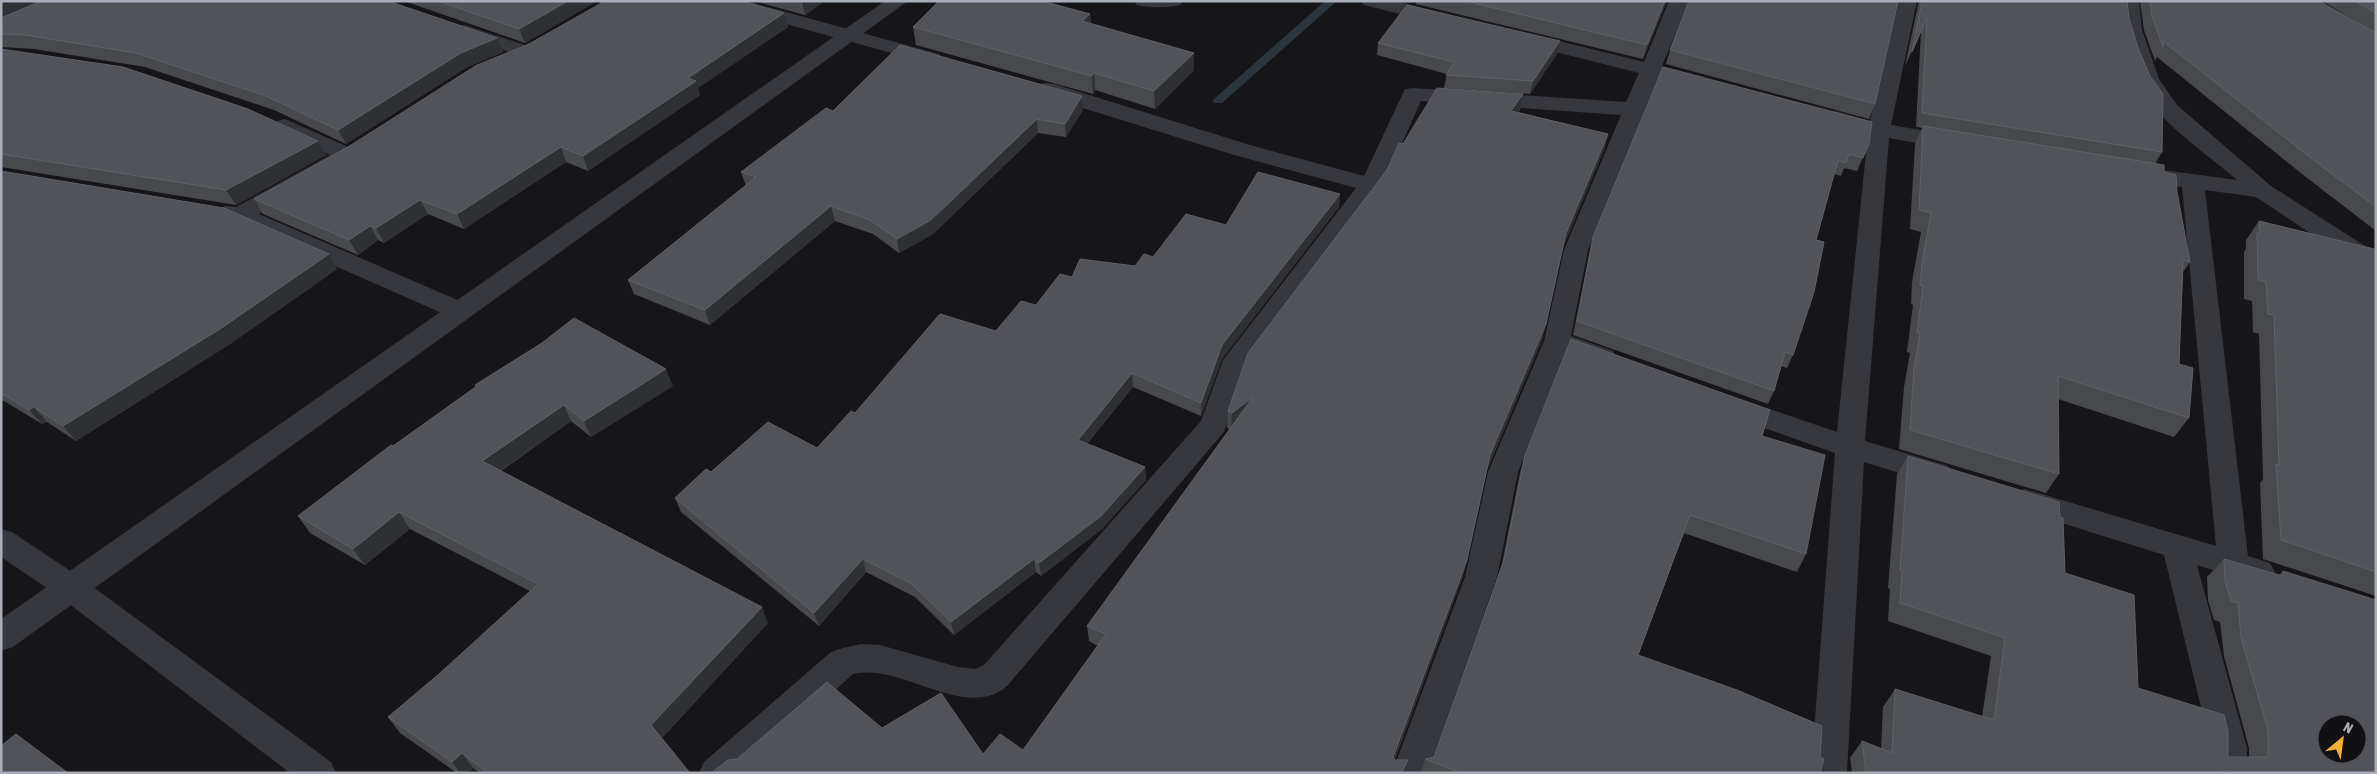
<svg xmlns="http://www.w3.org/2000/svg" width="2377" height="774" font-family="'Asap Condensed',sans-serif">
<rect width="100%" height="100%" fill="#161618"/>
<g fill="none" stroke-linecap="round" stroke-linejoin="round">
<!-- stream -->
<path fill="#2c353c" fill-rule="evenodd" d="M1325 1H1337L1222 103H1214L1212 101 1214 99Z"/>
<!-- minor -->
<path fill="#37383d" fill-rule="evenodd" d="M713 1H746L939 54 942 58 939 62 932 64 716 5Z
M1134 1H1183L1180 5C1167 8 1150 8 1137 5Z
M1361 1H1396L1447 14 1450 18 1447 22 1440 24 1364 5Z
M1669 1H1689L1662 66 1704 77 1708 81 1704 85 1697 87 1658 78 1588 250 1571 336 1613 351 1616 358 1613 365 1603 367 1565 354 1518 472 1497 577 1428 773H1392L1465 577 1488 472 1544 341 1564 250 1621 115 1421 101 1383 185 1246 369 1224 432 1007 686C966 722 901 662 853 674L743 773H699L704 762 831 652 843 648 861 644 880 645 958 667 975 669 984 665 1201 421 1223 360 1356 188 1234 155 1038 94 1035 89 1038 84 1046 83 1054 84 1250 145 1364 176 1405 89 1413 88 1626 102 1639 73 1516 42 1513 38 1516 34 1523 32 1644 62Z
M1897 1H1917L1891 125 1955 136 1963 138 1966 143 1963 148 1955 150 1889 138 1865 441 1948 466 1953 474 1948 482 1938 485 1864 462 1847 773H1811L1835 453 1722 413 1718 406 1722 399 1732 396 1837 432 1868 134 1827 123 1824 118 1827 113 1835 111 1870 121Z
M2119 1H2139L2142 30 2159 79 2177 105 2271 186 2376 253V273L2367 271 2256 197 2205 190 2248 556 2270 563 2275 572 2270 581 2259 585 2197 565 2247 748V773H2211V748L2164 555 2014 508 2010 500 2014 492 2025 489 2216 546 2182 187 2132 179 2128 174 2132 169 2140 167 2237 180C2214 160 2181 137 2161 115 2134 84 2123 41 2119 1Z
M464 25 534 48 537 52 534 56 527 58 457 35 454 31 457 27Z
M285 119 355 150 358 155 355 160 259 214 469 305 473 311 469 317 460 320 451 317 235 222 218 218 214 213 218 208 226 206 236 207 330 155 277 131 274 126 277 121Z
M1 529 12 532 81 578 331 762 336 773H290L59 596 1 557Z"/>
<!-- tertiary -->
<path fill="#37383d" fill-rule="evenodd" d="M885 1H908L13 647 1 651V619Z"/>
</g>
<!-- wall -->
<path fill="#47494d" d="M1 1H40L29 6 503 52 467 67 346 144 274 110 145 67 34 49 1 47Z
M404 1H597L525 43Z
M754 1H821L822 3 805 15Z
M1416 1H1667L1643 59 1416 4Z
M1919 1H2127L2129 18 2162 152 2155 164 2164 172 2177 192 2190 262 2183 272 2179 364 2189 418 2174 437 2058 399 2059 474 2046 493 1899 449 1904 387 1910 353 1907 352 1913 305 1911 304 1912 282 1921 232 1910 229 1915 144 1922 128 1916 127 1921 31 1905 66Z
M2140 1H2319L2376 33V231L2302 174 2157 57 2155 61 2144 30Z
M2322 1H2376V33Z
M784 13 788 27 698 88 700 95 588 171 566 162 464 229 428 214 384 243 378 240 358 255 263 214 254 199 348 147 529 44Z
M1090 14 1091 24 1194 53V70L1155 109 1095 90 1093 94 916 45 913 27Z
M1378 43 1557 54 1530 94 1444 88 1447 74 1377 55Z
M1 49 318 141 326 155 236 205 1 167Z
M1670 50 1875 104 1869 119 1666 64Z
M1523 94 1520 110 1518 112 1608 134 1604 150 1563 247 1542 340 1487 470 1463 576 1395 759H737L882 728 983 754 1023 750 1098 646 1089 641 1087 626 1230 429 1227 428 1228 411 1403 144Z
M1082 96 1083 110 1066 137 1038 133 933 234 899 253 873 234 835 221 710 325 634 294 628 280 746 186 741 172 833 111Z
M1869 144 1857 171 1844 168 1841 176 1834 174 1816 240 1793 355 1787 368 1781 366 1774 391 1768 404 1573 335 1590 251 1593 237Z
M1 171 337 269 230 344 76 441 47 422 42 424 4 401 1 402Z
M1340 194 1339 207 1222 359 1201 416 1133 387 1087 444 1145 467 1146 480 1102 529 1041 576 1036 572 954 635 915 597 866 572 819 626 681 512 675 498 711 472 817 448 855 413 996 331 1036 305 1072 277 1135 266 1153 257 1226 225Z
M2259 221 2376 250V596L2263 559 2260 483 2263 479 2259 334 2253 332 2252 301 2244 299V252L2246 248V240Z
M475 385 673 386 591 437 571 421 501 471 768 623 662 738 690 773H480L473 768 468 773H457L400 733 388 717 439 674 530 591 410 529 365 565 310 533 298 516 393 446 476 387Z
M1762 436 1806 554 1797 572 1684 533 1638 655 1820 757V773H1421L1425 759 1434 757 1501 569 1520 473 1525 455Z
M1908 456 2060 517 2065 573 2138 688 2228 757H2249V748L2224 656 2220 622 2214 620 2208 600 2207 577 2224 559 2279 575 2283 571 2376 773H1852L1850 758 1862 741 1881 748 1883 707 1895 689 1982 717 1991 656 1888 621 1890 589 1888 588 1897 474Z"/>
<!-- shaded-wall -->
<path fill="#2f3033" d="M1 1H40L1 19Z
M568 1H597L525 43 519 29Z
M802 1H821L822 3 805 15Z
M1665 1H1667L1643 59 1647 45Z
M784 13 788 27 698 88 700 95 588 171 583 156 688 78Z
M1090 14 1091 32 1082 21Z
M497 38 503 52 467 67 346 144 338 130 461 53Z
M1560 41 1557 54 1530 94 1533 81Z
M1194 53V70L1155 109 1154 91Z
M1094 73 1095 90 1093 94 1092 76Z
M1523 94 1520 110 1508 127 1511 111Z
M1082 96 1083 110 1066 137 1065 124Z
M1037 119 1038 133 933 234 899 253 897 239Z
M1608 134 1604 150 1562 250 1566 233Z
M318 141 326 155 236 205 226 190Z
M561 147 566 162 464 229 457 214Z
M1340 194 1339 207 1222 359 1201 416V403L1222 345Z
M420 200 428 214 384 243 376 228Z
M831 206 835 221 710 325 705 310Z
M370 226 378 240 358 255 349 240Z
M329 254 337 269 230 344 76 441 63 426Z
M1546 324 1542 340 1486 471 1490 455Z
M666 369 673 386 591 437 584 421Z
M1132 373 1133 387 1079 453 1078 440Z
M1253 397 1231 430 1232 413Z
M564 405 571 421 491 477 482 461Z
M34 407 47 422 42 424 29 410Z
M1145 467 1146 480 1102 529 1041 576 1039 563Z
M399 512 410 529 365 565 353 549Z
M863 559 866 572 819 626 814 613Z
M1034 559 1036 572 954 635 951 622Z
M1467 560 1463 576 1390 772 1393 757Z
M762 607 768 623 660 740 651 725Z
M462 753 473 768 468 773H460L452 762Z
M1408 760 1405 773H1402Z"/>
<!-- building -->
<path fill="#525359" stroke="#5f6168" fill-rule="evenodd" d="M41 1H388L497 38 461 53 338 130 266 96 136 53 25 35 1 34V18Z
M438 1H568L519 29Z
M605 1H741L784 13 688 78 696 81 583 156 561 147 457 214 420 200 376 228 370 226 349 240 254 199 348 147 477 65 529 44Z
M939 1H1042L1090 14 1082 21 1194 53 1154 91 1094 73 1092 76 913 27Z
M1465 1H1665L1647 45Z
M1689 1H1898L1875 104 1670 50Z
M1922 1H2127L2129 18 2138 48 2150 76 2163 94 2162 152 1922 113 1927 17 1912 52Z
M2150 1H2319L2376 33V207L2312 159 2163 41V47L2152 16Z
M2355 1H2376V13Z
M1407 5 1560 41 1533 81 1446 75 1454 62 1378 43Z
M900 45 1082 96 1065 124 1037 119 931 220 897 239 870 220 831 206 705 310 628 280 756 177 741 172 826 108 833 111Z
M1 49 123 67 248 109 318 141 226 190 1 154Z
M1663 67 1872 122 1869 144 1863 158 1849 154 1846 163 1838 160 1816 240 1824 242 1814 292 1793 355 1785 352 1774 391 1577 321 1593 237Z
M1437 88 1523 94 1511 111 1608 134 1566 233 1546 324 1490 455 1467 560 1393 757 1395 760H1408L1402 773H711L728 760 737 759 827 682 882 728 941 693 983 754 1000 734 1023 750 1106 634 1087 626 1253 397 1232 413 1228 411 1248 353 1387 170 1399 143 1403 144Z
M1923 126 2164 165V172L2176 175 2177 192 2190 262 2183 260 2179 364 2193 368 2189 418 2058 376 2059 474 1910 430 1914 368 1920 334 1917 333 1923 286 1920 285 1922 263 1931 213 1919 210Z
M1 171 224 208 329 254 220 329 63 426 34 407 29 410 1 393Z
M1258 172 1340 194 1222 345 1201 403 1132 373 1078 440 1145 467 1101 516 1039 563 1034 559 951 622 912 584 863 559 814 613 675 498 706 469 711 472 768 422 817 448 851 411 855 413 940 314 996 331 1021 301 1036 305 1060 274 1072 277 1080 259 1135 266 1144 254 1153 257 1186 214 1226 225Z
M2259 221 2374 249 2376 250V572L2281 540 2276 464 2279 465 2274 315 2268 314 2266 282 2258 280 2257 233 2260 234Z
M574 318 666 369 584 421 564 405 482 461 762 607 651 725 690 773H488L462 753 452 762 388 717 439 674 538 584 399 512 353 549 298 516 391 445 393 446 477 386 475 385 542 343Z
M1571 339 1770 410 1762 436 1825 455 1806 554 1690 515 1638 655 1737 690 1822 726 1820 757 1824 759 1820 773H1461L1425 759 1434 757 1504 560 1525 455Z
M1908 456 2059 502 2060 517 2063 518 2065 573 2134 595 2138 688 2224 715 2228 731V757H2268V730L2241 638 2238 603 2231 601 2225 581 2224 559 2283 576V571L2376 600V773H2232L2223 770 2224 773H1866L1862 741 1892 753 1895 689 1994 720 2005 638 1900 603 1902 571 1900 570ZM2327 724H2357V754H2327Z
M16 734 68 773H1V746Z"/>
<!-- border -->
<rect width="2377" height="774" fill="none" stroke="#a8adb8" stroke-width="5"/>
<!-- north arrow -->
<g transform="translate(2342 739) rotate(29)"><circle r="24" fill="#111113" stroke="#4d4f55"/>
<path d="M0-4L9 19L0 12L-9 19Z" fill="#f2b134"/>
<text y="-8" font-size="14" font-weight="bold" text-anchor="middle" fill="#a8adb8">N</text>
</g>
</svg>
